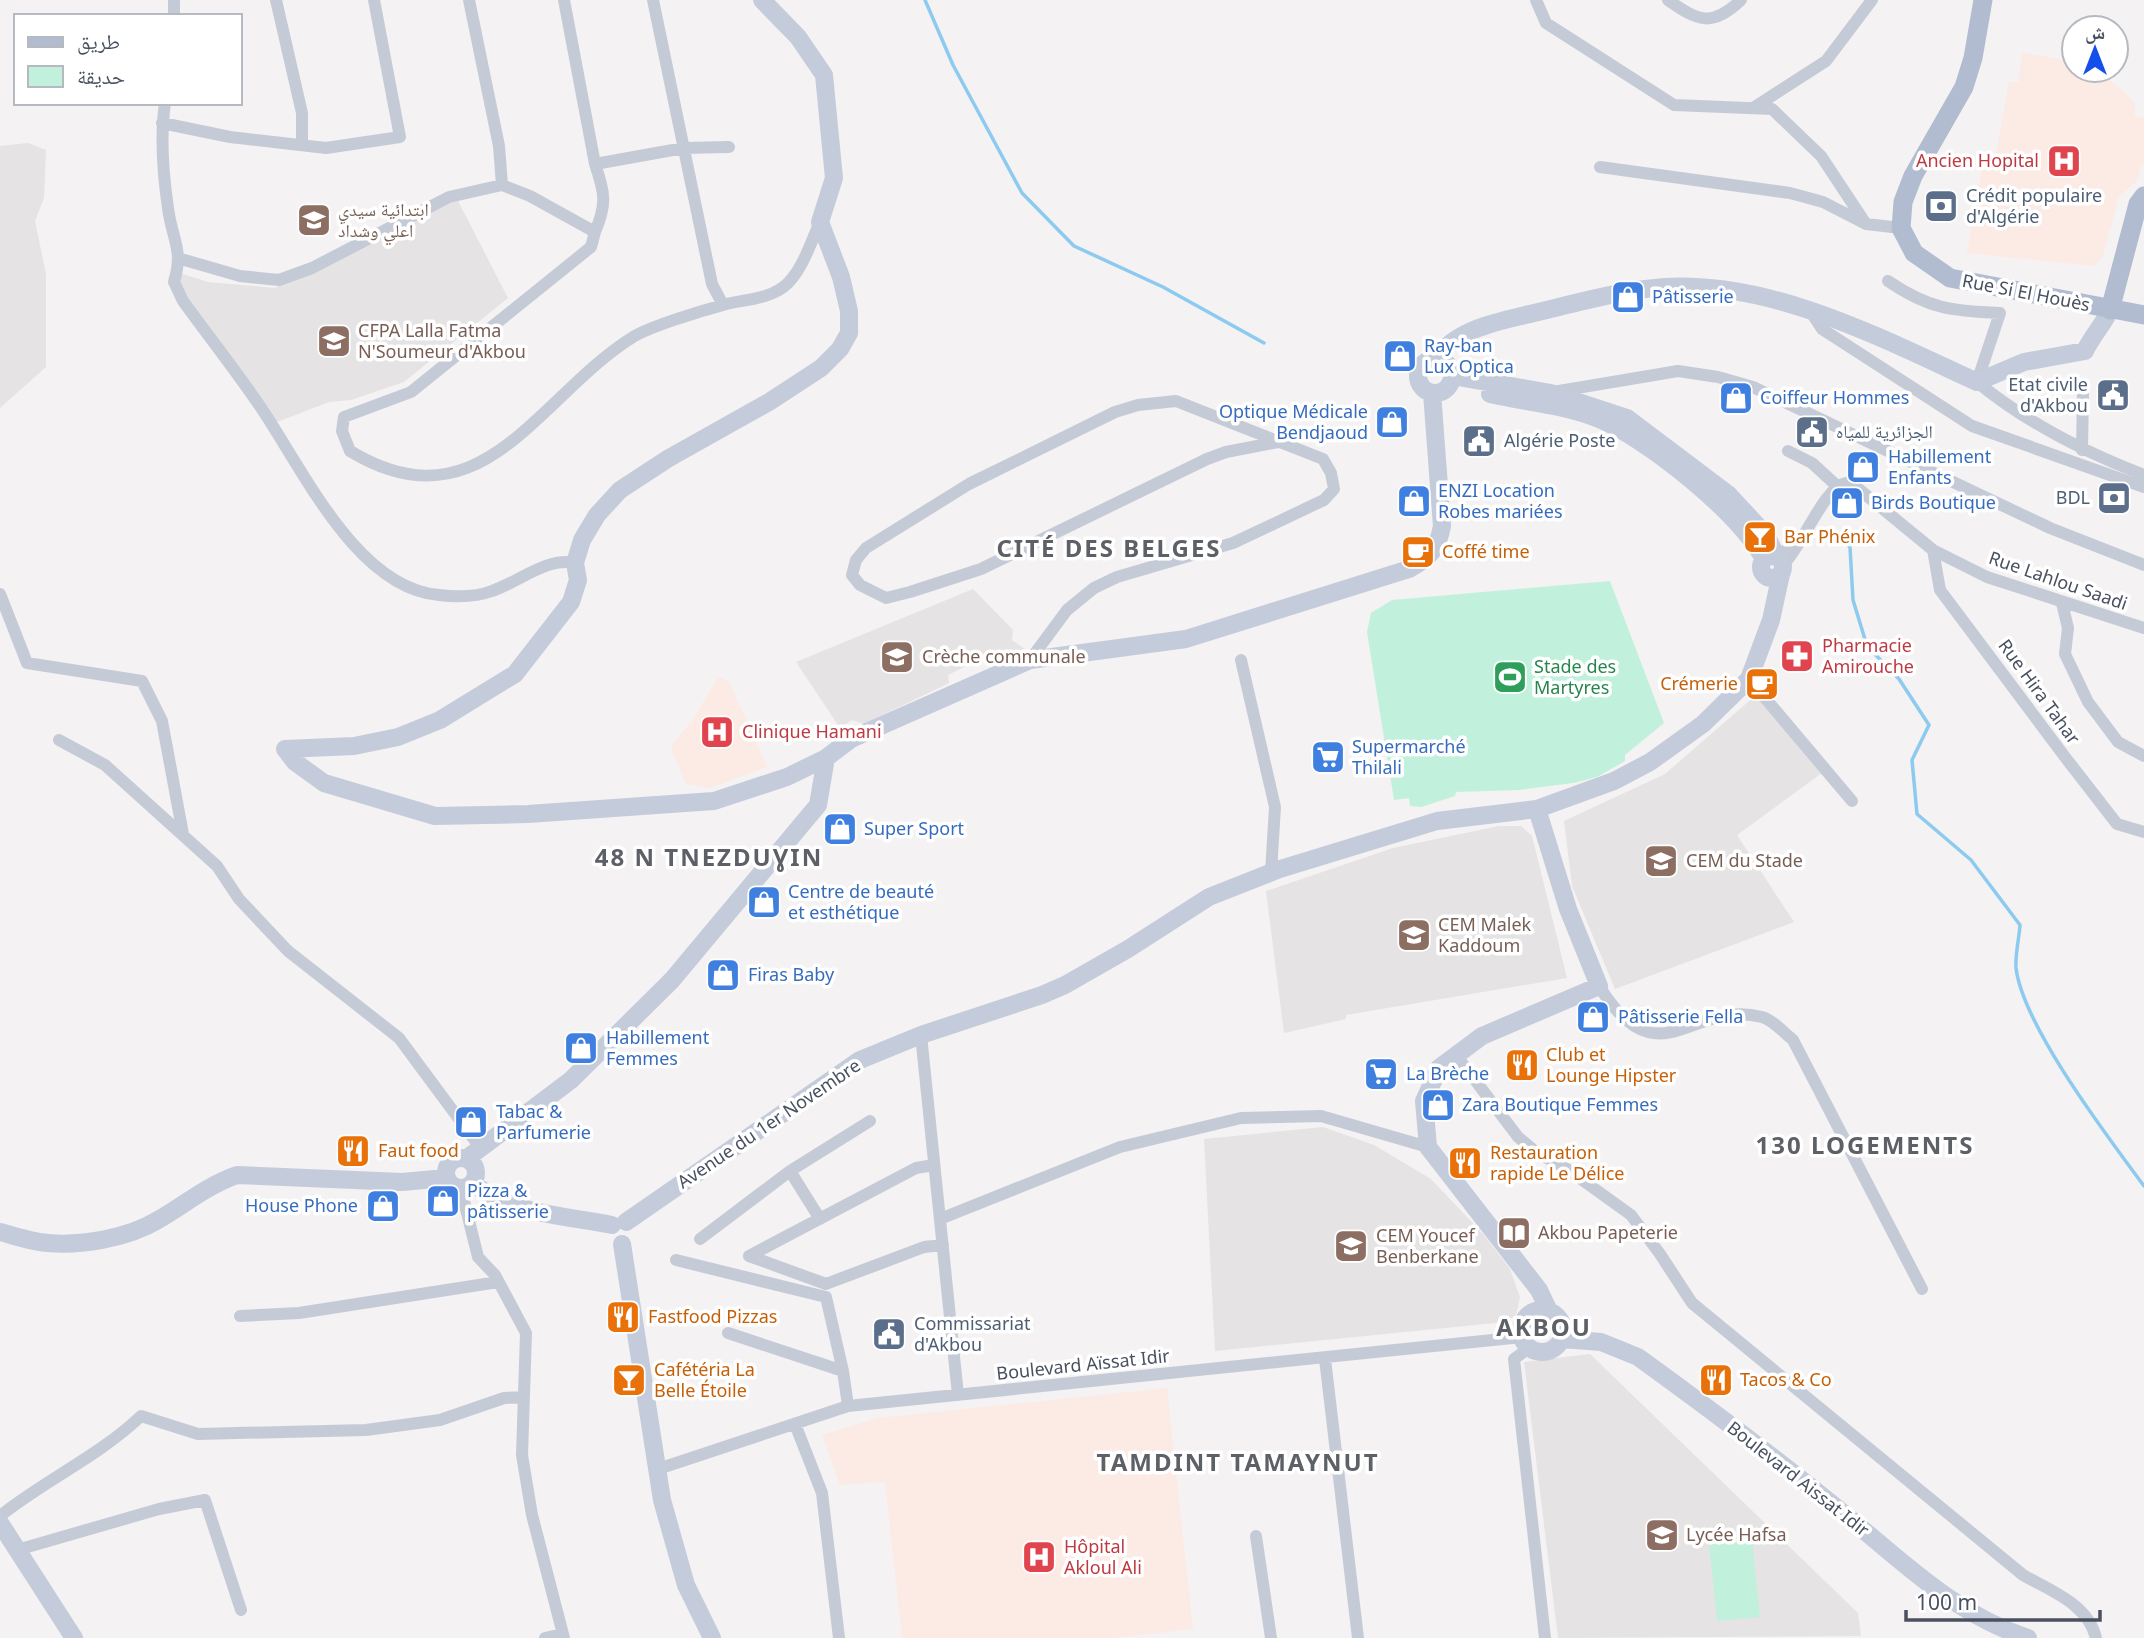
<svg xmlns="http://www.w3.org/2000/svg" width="2144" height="1638" font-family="'Noto Sans','Noto Naskh Arabic',sans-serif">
<rect width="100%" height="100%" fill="#f4f2f2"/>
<!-- education -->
<path fill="#e5e3e4" d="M28 143 46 150 44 198 35 221 46 274V367L0 408V146Z
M455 195 508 298 404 382 351 400 329 402 277 422 183 301 178 282 180 273 208 282 275 288Z
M973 589 1013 630 1012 640 1025 649 1003 661 992 653 948 675 949 683 864 724 852 720 840 728 796 662Z
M1756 695 1822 773 1737 835 1794 922 1615 989 1572 886 1564 821 1665 774Z
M1499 826H1521L1532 836 1567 978 1346 1015V1019L1284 1033 1266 891 1393 848Z
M1323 1127 1374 1145 1431 1179 1484 1235 1510 1269 1520 1297 1516 1315 1505 1322 1215 1351 1204 1139Z
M1590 1354 1858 1613 1861 1636 1558 1638 1524 1362Z"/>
<!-- medical -->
<path fill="#fceae4" d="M2022 52 2074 62V70H2098L2135 102V116L2144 118V165H2141L2137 181 2119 196 2103 256 2094 266 1967 253 1982 167 1985 158 1996 153 2009 82H2018Z
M718 677 729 681 767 767 710 788 686 784 672 751 673 743 693 720Z
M1167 1388 1193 1629 1113 1638H902L885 1482 840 1485 822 1435 878 1418Z"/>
<!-- green -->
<path fill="#c1f1dc" d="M1610 581 1664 723 1625 755V761L1597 777 1573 783 1519 790 1456 792 1455 796 1421 807 1410 806 1409 798 1394 800 1367 632 1371 613 1392 600Z
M1752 1540 1760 1617 1717 1621 1709 1544Z"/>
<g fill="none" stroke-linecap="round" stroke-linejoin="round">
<!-- stream -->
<path stroke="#8dcaef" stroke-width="3.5" d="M925 0 953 65 1022 193 1074 246 1163 287 1264 343
M1835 532 1850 547 1853 600 1867 646 1899 679 1929 725 1912 760 1917 814 1971 860 2020 925C2019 939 2015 955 2016 968 2023 1026 2108 1137 2144 1186"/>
<!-- street -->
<path stroke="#c5cbd6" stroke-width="12" d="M174 0V16
M276 0 302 113V145
M469 0 499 146 502 185
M564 0 595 164C605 193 607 204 595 232
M653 0 712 284 723 305
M1536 0 1546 23 1674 105 1772 109 1821 156 1866 224
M1668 0C1698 21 1712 28 1741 0
M165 103C160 137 163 174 168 208 172 240 184 249 174 282L183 301C207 334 232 366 255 399 300 462 354 588 439 595 456 597 476 597 492 591 519 582 546 557 575 563
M1753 108 1826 61 1872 0
M162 123 230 137 326 148 400 137 374 0
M595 164 684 148 729 147
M1600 167 1790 193 1823 202 1866 224 1901 228
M181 259 240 276 279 280 312 268 449 197 502 185 530 196 595 232 591 247 411 392 344 417 342 431 350 451C482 531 538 396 633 337 651 326 701 311 723 305 744 299 771 300 788 283 803 268 811 242 820 222
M1888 281C1929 309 1952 311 2000 313L1977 382C2027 423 2084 452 2144 475
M1811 312 1822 329 1972 426 2144 487
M1553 392 1678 371 1718 377 1753 387 2050 528 2144 565
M2082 450 2083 392
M1788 451 1812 463 1837 486
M1933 550 1940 590 2065 757 2117 824 2144 832
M1777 557 1804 535
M1783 565C1802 547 1824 487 1846 483L1855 486 1933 550 1987 577 2144 628
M0 594 27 663 142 681 162 721 183 834
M2062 603 2068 628 2065 654 2088 702 2118 742 2144 756
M1030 660 1067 610 1094 588 1117 577 1233 543 1324 500 1334 489 1331 473 1323 459 1176 401 1138 405 1115 412 969 484 866 548 856 560 852 575 860 585 886 598 910 592 981 569 1207 459 1226 452 1278 442
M1241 660 1275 807 1271 872
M1749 679 1852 801
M59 740 105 765 217 866 239 899 288 951 399 1038 479 1146
M1599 986C1659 1083 1691 998 1762 1017 1773 1020 1784 1033 1793 1040L1922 1289
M921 1035 958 1395
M1456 1055 1518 1137 1536 1152 1567 1169 1631 1215 1660 1254 1692 1303 2023 1575C2051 1591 2088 1604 2096 1638
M790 1171 820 1219
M461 1189 478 1257 495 1275 526 1333 522 1455 532 1515 564 1638
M940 1219 1120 1147 1241 1118 1321 1116 1428 1147
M700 1239 790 1171 870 1121
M749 1256 916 1168 934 1165
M749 1256 826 1284 924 1247 943 1245
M676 1260 826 1297 843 1371
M240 1316 299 1313 498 1282
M728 1333 843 1371 848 1406
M1529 1348 1514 1359 1545 1638
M1325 1359 1358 1638
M795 1424 822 1493 839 1638
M658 1469 848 1406 1522 1337
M0 1516C45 1480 99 1456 141 1416L198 1434 366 1430 440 1420 504 1398 524 1397
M1256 1536 1271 1638
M17 1550 159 1509 205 1500 241 1610
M545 1638 562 1634"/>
<!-- secondary -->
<path stroke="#c4cbda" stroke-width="18" d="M1436 359C1456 328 1501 321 1534 313 1576 303 1622 290 1665 287 1773 281 1881 338 1977 382L2024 362 2085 351C2092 336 2103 325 2110 310
M1418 376a17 17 0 1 1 34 0a17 17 0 1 1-34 0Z
M1452 376 1551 393 1627 418 1729 495 1766 535 1777 557
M1490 394C1525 402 1565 405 1599 419 1649 440 1738 512 1764 559
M1761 567a11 11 0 1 1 22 0a11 11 0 1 1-22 0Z
M285 749 354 746 398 737 440 720 515 674 571 602 578 580 575 563 582 540 597 515 620 490 669 458 769 402 821 368 840 349 849 333V311L841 277 820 222 834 178 824 75 798 37 762 0
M285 749 295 762 324 783 435 816 528 814 714 801 787 777 826 758
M1537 809 1568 909 1599 986 1482 1036 1439 1068 1424 1101 1428 1147 1539 1290 1549 1311
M446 1173a15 15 0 1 1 30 0a15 15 0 1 1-30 0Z
M466 1159 571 1080 672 980 818 805 826 758 851 739 1030 660 1186 639 1409 569C1429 558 1438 549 1442 526L1432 393
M473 1183C508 1214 567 1216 612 1225
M626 1222 860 1060 921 1035 1042 995 1065 985 1128 949 1209 897 1280 869 1437 821 1537 809 1614 781 1650 762 1703 724 1749 679 1771 620 1781 574
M0 1232C15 1236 32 1242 48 1243 82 1246 128 1238 158 1220 184 1205 208 1185 237 1175L402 1182 446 1178
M622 1244 662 1500 686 1585 712 1638
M1521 1331a21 21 0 1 1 42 0a21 21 0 1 1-42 0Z
M1562 1339 1601 1342 1638 1357C1707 1407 1777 1459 1843 1513 1902 1561 1954 1614 2028 1638
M0 1523 74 1638"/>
<!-- primary -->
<path stroke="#b1bcd1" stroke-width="19" d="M1983 0 1973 58 1964 87 1913 176 1903 202 1901 228 1914 253 1950 278 2144 315
M2110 310 2138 204 2144 196"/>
</g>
<!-- icons -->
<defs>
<g id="hospital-square" transform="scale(1.75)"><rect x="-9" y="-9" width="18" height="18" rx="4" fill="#e0444e" stroke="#fff"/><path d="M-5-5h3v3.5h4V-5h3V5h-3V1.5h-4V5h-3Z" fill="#fff"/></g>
<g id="bank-square" transform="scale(1.75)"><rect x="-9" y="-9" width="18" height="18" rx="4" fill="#5c6f8a" stroke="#fff"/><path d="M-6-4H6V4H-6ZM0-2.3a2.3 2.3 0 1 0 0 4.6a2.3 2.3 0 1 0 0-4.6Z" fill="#fff"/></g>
<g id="school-square" transform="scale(1.75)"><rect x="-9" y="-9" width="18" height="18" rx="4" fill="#8d6e63" stroke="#fff"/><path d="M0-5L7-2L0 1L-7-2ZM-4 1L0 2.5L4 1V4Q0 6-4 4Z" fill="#fff"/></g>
<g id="shop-square" transform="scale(1.75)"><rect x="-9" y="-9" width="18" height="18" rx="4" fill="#3f7fe0" stroke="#fff"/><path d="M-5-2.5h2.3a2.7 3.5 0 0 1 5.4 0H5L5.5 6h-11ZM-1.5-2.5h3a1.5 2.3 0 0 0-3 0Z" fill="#fff"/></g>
<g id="university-square" transform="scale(1.75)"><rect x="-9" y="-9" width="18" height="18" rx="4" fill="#8d6e63" stroke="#fff"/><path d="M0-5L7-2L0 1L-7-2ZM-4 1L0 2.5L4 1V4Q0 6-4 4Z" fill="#fff"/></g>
<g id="civic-square" transform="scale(1.75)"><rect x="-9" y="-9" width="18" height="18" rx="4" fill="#5c6f8a" stroke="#fff"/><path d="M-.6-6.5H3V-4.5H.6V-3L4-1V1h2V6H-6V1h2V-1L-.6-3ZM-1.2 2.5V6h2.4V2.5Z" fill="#fff"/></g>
<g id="bar-square" transform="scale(1.75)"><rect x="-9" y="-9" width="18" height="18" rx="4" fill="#e8710a" stroke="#fff"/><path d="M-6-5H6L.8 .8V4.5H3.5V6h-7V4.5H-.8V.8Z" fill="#fff"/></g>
<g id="cafe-square" transform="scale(1.75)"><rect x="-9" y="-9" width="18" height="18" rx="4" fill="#e8710a" stroke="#fff"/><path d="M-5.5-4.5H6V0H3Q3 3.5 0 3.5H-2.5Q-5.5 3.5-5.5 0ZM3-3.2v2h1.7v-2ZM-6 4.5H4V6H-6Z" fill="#fff"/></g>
<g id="pharmacy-square" transform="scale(1.75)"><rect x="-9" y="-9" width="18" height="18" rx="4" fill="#e0444e" stroke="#fff"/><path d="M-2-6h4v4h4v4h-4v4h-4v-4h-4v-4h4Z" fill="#fff"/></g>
<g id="stadium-square" transform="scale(1.75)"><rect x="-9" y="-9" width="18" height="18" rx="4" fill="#2e9e5b" stroke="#fff"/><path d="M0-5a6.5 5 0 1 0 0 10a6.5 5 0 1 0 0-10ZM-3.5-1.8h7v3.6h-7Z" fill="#fff"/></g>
<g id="supermarket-square" transform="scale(1.75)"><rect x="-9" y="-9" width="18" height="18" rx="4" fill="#3f7fe0" stroke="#fff"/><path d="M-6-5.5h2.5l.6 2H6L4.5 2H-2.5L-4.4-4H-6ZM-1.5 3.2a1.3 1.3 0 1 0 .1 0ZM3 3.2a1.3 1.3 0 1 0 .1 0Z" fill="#fff"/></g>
<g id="restaurant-square" transform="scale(1.75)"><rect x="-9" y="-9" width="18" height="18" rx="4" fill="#e8710a" stroke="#fff"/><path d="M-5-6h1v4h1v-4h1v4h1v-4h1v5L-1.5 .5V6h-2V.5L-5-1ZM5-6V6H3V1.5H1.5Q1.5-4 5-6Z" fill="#fff"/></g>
<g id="library-square" transform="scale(1.75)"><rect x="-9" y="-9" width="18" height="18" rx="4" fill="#8d6e63" stroke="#fff"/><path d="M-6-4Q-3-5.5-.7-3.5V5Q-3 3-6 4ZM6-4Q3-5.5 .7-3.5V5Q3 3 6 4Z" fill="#fff"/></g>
</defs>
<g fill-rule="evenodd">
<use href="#hospital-square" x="2064" y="161"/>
<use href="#bank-square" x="1941" y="206"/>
<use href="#school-square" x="314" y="220"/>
<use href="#shop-square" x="1628" y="297"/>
<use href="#university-square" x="334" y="341"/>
<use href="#shop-square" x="1400" y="356"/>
<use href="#civic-square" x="2113" y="395"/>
<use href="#shop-square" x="1736" y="398"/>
<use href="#shop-square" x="1392" y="422"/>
<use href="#civic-square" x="1812" y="432"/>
<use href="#civic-square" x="1479" y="441"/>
<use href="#shop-square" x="1863" y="467"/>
<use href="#bank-square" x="2114" y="498"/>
<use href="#shop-square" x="1414" y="501"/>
<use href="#shop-square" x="1847" y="503"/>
<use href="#bar-square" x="1760" y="537"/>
<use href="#cafe-square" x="1418" y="552"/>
<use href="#pharmacy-square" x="1797" y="656"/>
<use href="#school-square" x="897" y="657"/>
<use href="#stadium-square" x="1510" y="677"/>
<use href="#cafe-square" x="1762" y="684"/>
<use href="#hospital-square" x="717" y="732"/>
<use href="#supermarket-square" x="1328" y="757"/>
<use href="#shop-square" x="840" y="829"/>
<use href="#school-square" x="1661" y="861"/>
<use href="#shop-square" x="764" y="902"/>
<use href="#school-square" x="1414" y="935"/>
<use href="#shop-square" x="723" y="975"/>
<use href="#shop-square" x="1593" y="1017"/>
<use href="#shop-square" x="581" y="1048"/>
<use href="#restaurant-square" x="1522" y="1065"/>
<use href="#supermarket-square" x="1381" y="1074"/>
<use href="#shop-square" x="1438" y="1105"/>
<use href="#shop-square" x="471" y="1122"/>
<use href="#restaurant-square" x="353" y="1151"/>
<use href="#restaurant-square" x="1465" y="1163"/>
<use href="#shop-square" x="443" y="1201"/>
<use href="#shop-square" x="383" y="1206"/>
<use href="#library-square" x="1514" y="1233"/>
<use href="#school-square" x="1351" y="1246"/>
<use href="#restaurant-square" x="623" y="1317"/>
<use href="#civic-square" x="889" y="1334"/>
<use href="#bar-square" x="629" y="1380"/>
<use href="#restaurant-square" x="1716" y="1380"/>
<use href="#school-square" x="1662" y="1535"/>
<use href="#hospital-square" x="1039" y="1557"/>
</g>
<g text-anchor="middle" stroke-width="7" stroke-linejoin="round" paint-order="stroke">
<!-- health labels -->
<g font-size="18" fill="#be3a42" stroke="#fff" text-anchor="start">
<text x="2039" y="167" text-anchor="end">Ancien Hopital</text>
<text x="1822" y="652">Pharmacie<tspan x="1822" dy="21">Amirouche</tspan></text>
<text x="742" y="738">Clinique Hamani</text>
<text x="1064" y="1553">Hôpital<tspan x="1064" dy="21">Akloul Ali</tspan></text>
</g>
<!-- service labels -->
<g font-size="18" fill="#4e5e75" stroke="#fff" text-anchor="start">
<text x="1966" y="202">Crédit populaire<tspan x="1966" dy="21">d'Algérie</tspan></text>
<text x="2088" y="391" text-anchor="end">Etat civile<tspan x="2088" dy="21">d'Akbou</tspan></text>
<text x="1836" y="438">الجزائرية للمياه</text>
<text x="1504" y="447">Algérie Poste</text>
<text x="2090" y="504" text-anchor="end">BDL</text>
<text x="914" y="1330">Commissariat<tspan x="914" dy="21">d'Akbou</tspan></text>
</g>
<!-- education labels -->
<g font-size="18" fill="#785e54" stroke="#fff" text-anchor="start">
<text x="338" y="216">ابتدائية سيدي<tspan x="338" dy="21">اعلي وشداد</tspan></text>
<text x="358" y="337">CFPA Lalla Fatma<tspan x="358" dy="21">N'Soumeur d'Akbou</tspan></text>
<text x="922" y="663">Crèche communale</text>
<text x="1686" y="867">CEM du Stade</text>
<text x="1438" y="931">CEM Malek<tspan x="1438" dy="21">Kaddoum</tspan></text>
<text x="1538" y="1239">Akbou Papeterie</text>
<text x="1376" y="1242">CEM Youcef<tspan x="1376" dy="21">Benberkane</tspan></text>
<text x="1686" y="1541">Lycée Hafsa</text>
</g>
<!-- street labels -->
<g font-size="18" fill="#495160" stroke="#fff">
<text transform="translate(2026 293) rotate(11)" y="6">Rue Si El Houès</text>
<text transform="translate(2058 581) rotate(19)" y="6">Rue Lahlou Saadi</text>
<text transform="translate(2039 692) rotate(54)" y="6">Rue Hira Tahar</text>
<text transform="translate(769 1124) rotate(-34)" y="6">Avenue du 1er Novembre</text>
<text transform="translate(1083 1365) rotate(-6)" y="6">Boulevard Aïssat Idir</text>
<text transform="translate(1798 1479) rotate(38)" y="6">Boulevard Aissat Idir</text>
</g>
<!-- shop labels -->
<g font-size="18" fill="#366cbe" stroke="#fff" text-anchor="start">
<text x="1652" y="303">Pâtisserie</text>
<text x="1424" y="352">Ray-ban<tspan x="1424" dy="21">Lux Optica</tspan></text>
<text x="1760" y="404">Coiffeur Hommes</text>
<text x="1368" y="418" text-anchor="end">Optique Médicale<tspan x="1368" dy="21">Bendjaoud</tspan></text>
<text x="1888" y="463">Habillement<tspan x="1888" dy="21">Enfants</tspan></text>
<text x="1438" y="497">ENZI Location<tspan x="1438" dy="21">Robes mariées</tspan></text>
<text x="1871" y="509">Birds Boutique</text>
<text x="1352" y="753">Supermarché<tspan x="1352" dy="21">Thilali</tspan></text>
<text x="864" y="835">Super Sport</text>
<text x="788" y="898">Centre de beauté<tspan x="788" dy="21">et esthétique</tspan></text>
<text x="748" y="981">Firas Baby</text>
<text x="1618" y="1023">Pâtisserie Fella</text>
<text x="606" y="1044">Habillement<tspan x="606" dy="21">Femmes</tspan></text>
<text x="1406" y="1080">La Brèche</text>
<text x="1462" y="1111">Zara Boutique Femmes</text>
<text x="496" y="1118">Tabac &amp;<tspan x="496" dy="21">Parfumerie</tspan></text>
<text x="467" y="1197">Pizza &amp;<tspan x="467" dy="21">pâtisserie</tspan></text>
<text x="358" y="1212" text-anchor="end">House Phone</text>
</g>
<!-- food labels -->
<g font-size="18" fill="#c56008" stroke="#fff" text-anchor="start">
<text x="1784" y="543">Bar Phénix</text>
<text x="1442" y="558">Coffé time</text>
<text x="1738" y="690" text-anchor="end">Crémerie</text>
<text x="1546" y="1061">Club et<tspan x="1546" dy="21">Lounge Hipster</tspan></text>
<text x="378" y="1157">Faut food</text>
<text x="1490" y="1159">Restauration<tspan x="1490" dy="21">rapide Le Délice</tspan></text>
<text x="648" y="1323">Fastfood Pizzas</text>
<text x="654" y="1376">Cafétéria La<tspan x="654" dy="21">Belle Étoile</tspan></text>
<text x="1740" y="1386">Tacos &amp; Co</text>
</g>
<!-- leisure labels -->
<g font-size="18" fill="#27864d" stroke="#fff" text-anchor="start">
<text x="1534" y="673">Stade des<tspan x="1534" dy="21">Martyres</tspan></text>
</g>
<!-- district labels -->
<g font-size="24" font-weight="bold" letter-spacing="2" fill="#5e6067" stroke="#fff">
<text x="1109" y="557">CITÉ DES BELGES</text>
<text x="709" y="866">48 N TNEZDUƔIN</text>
<text x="1865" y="1154">130 LOGEMENTS</text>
<text x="1544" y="1336">AKBOU</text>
<text x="1238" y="1471">TAMDINT TAMAYNUT</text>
</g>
</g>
<!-- legend -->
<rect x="14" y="14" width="228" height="91" fill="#ffffff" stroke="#b6b9bf" stroke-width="2"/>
<rect x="28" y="37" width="35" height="10" fill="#b1bcd1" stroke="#b6b9bf" stroke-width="2"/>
<text x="77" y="49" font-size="21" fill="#495160">طريق</text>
<rect x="28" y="66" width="35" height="21" fill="#c1f1dc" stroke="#b6b9bf" stroke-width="2"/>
<text x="77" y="84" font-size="21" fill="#495160">حديقة</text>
<!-- north arrow -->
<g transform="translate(2095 49)"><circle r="33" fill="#ffffff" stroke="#b6b9bf" stroke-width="2"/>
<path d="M0-5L12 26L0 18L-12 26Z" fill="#154feb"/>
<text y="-10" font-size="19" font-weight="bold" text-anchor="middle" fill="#495160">ش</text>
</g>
<!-- scale -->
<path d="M1906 1610v10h194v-10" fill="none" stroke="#495160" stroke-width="3.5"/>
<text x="1916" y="1610" font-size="21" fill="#495160" stroke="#ffffff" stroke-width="5" paint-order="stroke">100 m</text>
</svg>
